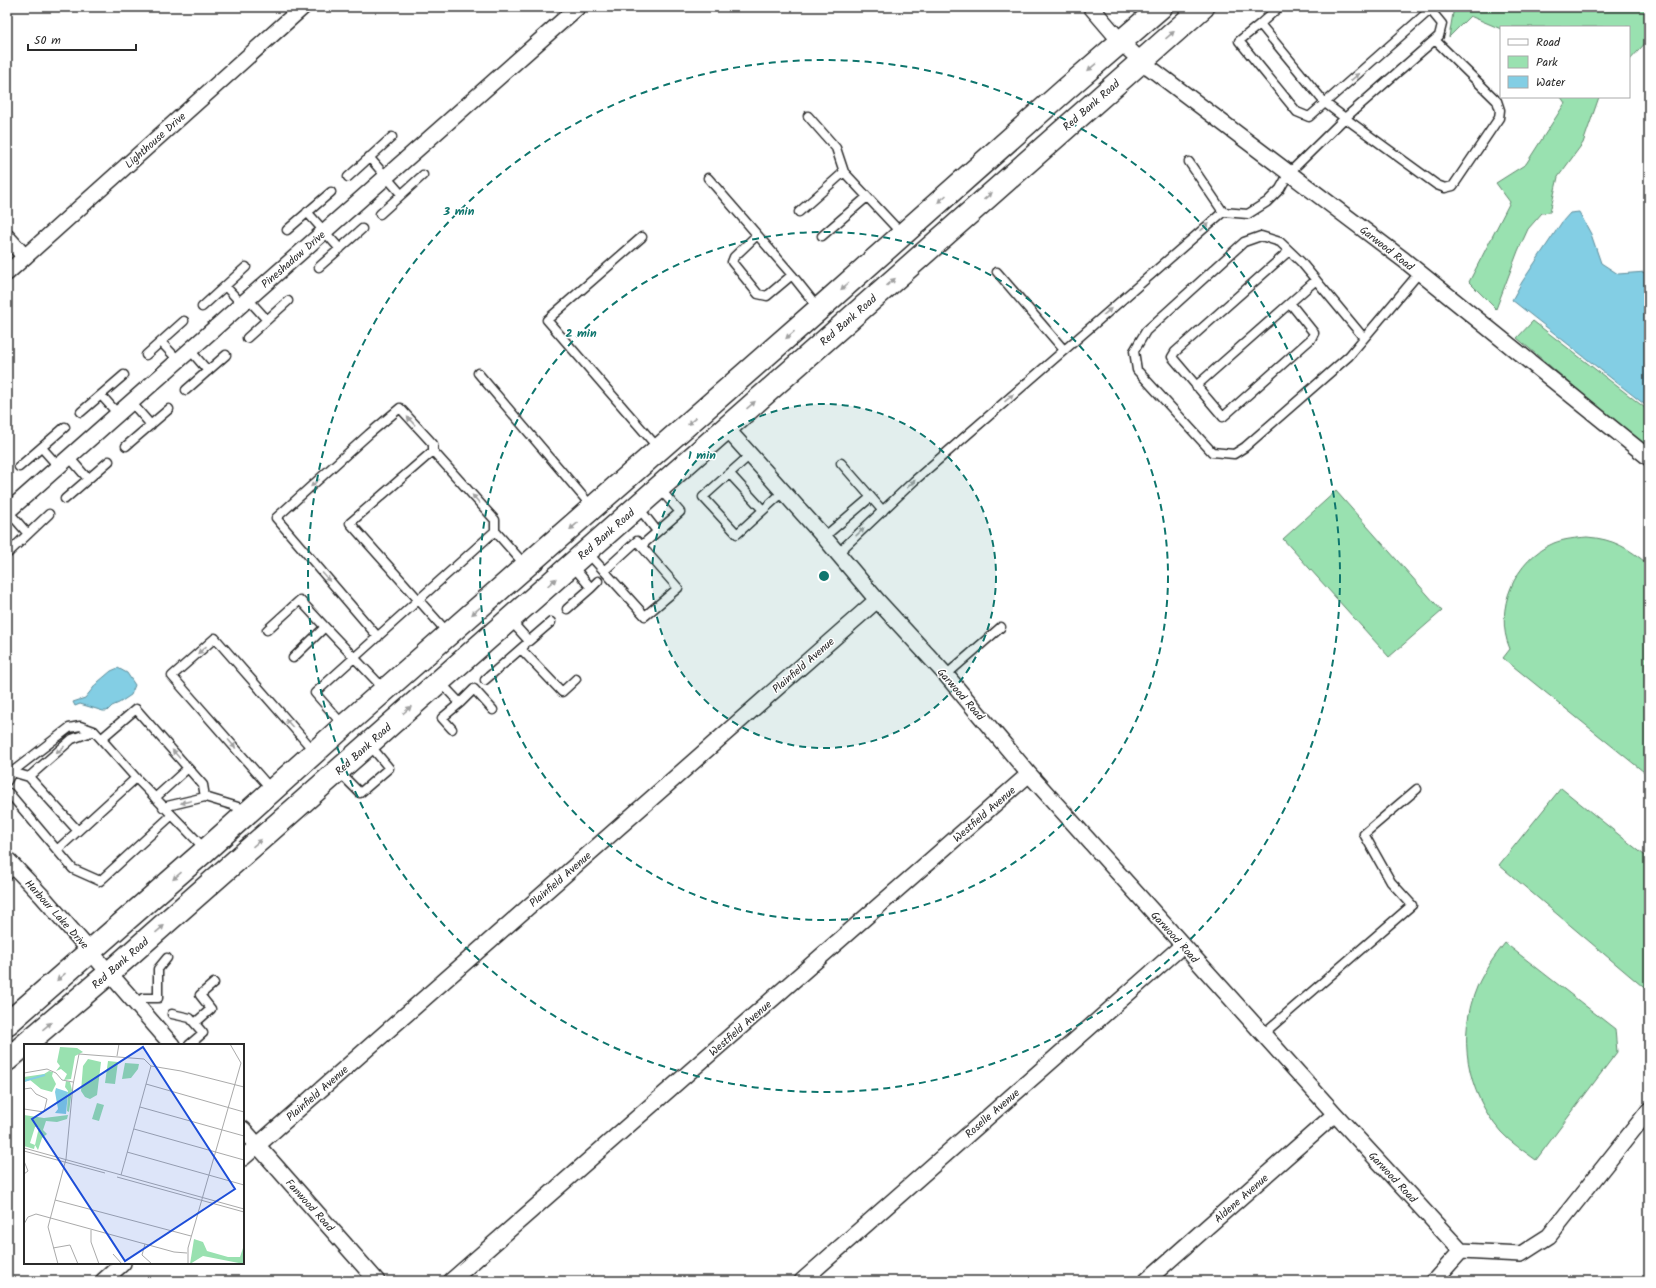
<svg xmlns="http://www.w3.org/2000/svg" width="1656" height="1288" font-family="Kalam,sans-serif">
<rect width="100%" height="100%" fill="#fff"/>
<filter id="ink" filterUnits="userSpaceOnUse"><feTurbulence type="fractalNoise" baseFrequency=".025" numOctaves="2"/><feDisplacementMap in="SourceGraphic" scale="8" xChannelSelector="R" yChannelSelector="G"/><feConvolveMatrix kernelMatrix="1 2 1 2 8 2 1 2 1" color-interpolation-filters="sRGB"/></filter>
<g filter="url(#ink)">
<!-- green -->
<path fill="#99e1b0" stroke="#62866e" d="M1454 7H1555L1559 9 1561 7H1649V39L1629 61V27H1501V29L1470 16 1449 37Z
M1561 97H1599L1583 143 1558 177 1550 212 1542 213 1528 229 1518 251 1496 309 1469 282 1510 202 1496 183 1526 164 1565 103Z
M1533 321 1649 411V450L1517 338Z
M1336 491 1442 611 1389 657 1283 539Z
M1587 537C1614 539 1628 548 1649 565V776L1503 658 1510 649C1493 610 1515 559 1554 543 1564 539 1576 538 1587 537Z
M1561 788 1649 859V992L1499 865Z
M1505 943 1615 1029 1617 1052 1536 1160C1524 1151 1511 1143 1501 1132 1466 1092 1457 1035 1477 987 1484 971 1494 957 1505 943Z"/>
<!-- water -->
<path fill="#83cee4" stroke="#608d9a" d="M1579 212 1591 234 1601 263 1618 274 1646 272 1649 274V408L1512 300 1522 282 1562 222 1570 213Z
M118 668 127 673 135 685 131 695 119 703 112 706 107 711H103L80 704 75 706 73 702 85 698 98 682 111 671Z"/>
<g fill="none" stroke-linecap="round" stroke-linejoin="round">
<!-- lane casing -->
<g stroke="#2b2b2b" stroke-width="11">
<path id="lane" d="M1428 7 1442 24 1439 36 1345 118 1437 185 1445 188 1453 186 1499 118 1500 110 1497 101 1435 40
M1260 24 1239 41 1297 112 1309 117 1430 10
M808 116 836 148 844 172
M369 157 401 194
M1189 162 1223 212
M348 177 392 137
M708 178 792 275 819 309
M307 212 340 249
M799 212 844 172 902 234
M380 214 423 175
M287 230 331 192
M757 235 734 257 732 262 758 294 767 296 792 275
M822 236 867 197
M642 237 547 320 659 449
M319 267 362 229
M997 272 1064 350
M225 286 242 304
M248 299 267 320
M1290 303 1316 280
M202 307 246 267
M247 338 288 301
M1364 338 1301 262 1280 242 1261 236 1244 242 1146 331 1134 351 1137 370 1212 452 1234 454 1245 447 1349 356 1419 273
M161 342 178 360
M190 350 208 371
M146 355 184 321
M478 373 592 507
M1196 386 1290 303 1314 333 1311 339 1223 417 1172 357 1175 352 1289 251
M186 390 226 355
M101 395 118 414
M131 402 151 425
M81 412 124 375
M126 446 169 409
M42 448 58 466
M433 451 350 523 448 633
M750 455 703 497 737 534 783 492
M69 457 88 479
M841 463 883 511
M19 467 65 427
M730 474 763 510
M65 499 109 461
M638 507 657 531
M8 511 28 534
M824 537 871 497
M641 546 680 512 659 488
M587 552 645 616 678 588 637 541 604 571
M838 553 914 481 1223 212 1248 214 1267 202 1280 189 1289 173 1345 118 1325 103 1260 24 1279 7
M7 554 49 514
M591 588 598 581
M567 609 591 588 572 565
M510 620 529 641 551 622
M267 630 300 600 325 627
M378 637 276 518 369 434 400 408 433 444V451L495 520V531L525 565
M521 649 562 692 576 679
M293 658 325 627 385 690
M946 675 1001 627
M485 680 524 646
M440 682 460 703 474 689 493 710
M343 725 315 693 495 531
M452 729 442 718 460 703
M101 739 136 709 203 785 205 797
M338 771 360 793 389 768 369 744
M12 772 29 777
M7 781 12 772 69 728 80 726 94 731 136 778
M271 789 172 676 215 638 314 751
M7 795 9 793 57 850
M155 798 188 768
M163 807 205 797 248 810
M171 816 100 881 73 869 57 850 136 778 206 850
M78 831 29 777 72 739 94 731
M7 876 16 868
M136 1004 143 998H158V969L167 958
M172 1014 190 1018 203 1033 189 1045
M195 1023 211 1009 200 995 214 983
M1263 1034 1412 905 1391 882 1364 834 1417 789"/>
</g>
<!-- street casing -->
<g stroke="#2b2b2b" stroke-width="18">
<path id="street" d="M1091 7 1121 42 1141 61 1404 260 1649 458
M7 237 25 257
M7 273 303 7
M726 428 824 537 877 600 946 675 1029 774 1335 1114 1461 1251 1521 1254 1549 1236 1649 1110
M7 512 578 7
M7 859 42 896 172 1045
M243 1129 377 1281
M243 1158 877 600
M103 1281 123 1263
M451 1281 1029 774
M802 1281 1183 945
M1146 1281 1335 1114
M1434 1281 1461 1251"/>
</g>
<!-- secondary casing -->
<g stroke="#2b2b2b" stroke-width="25">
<path id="secondary" d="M7 1024 206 850 344 726 819 309 1065 90 1161 7
M7 1060 109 973 1203 7"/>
</g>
<!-- lane -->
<use href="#lane" stroke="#fff" stroke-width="8"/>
<!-- street -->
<use href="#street" stroke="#fff" stroke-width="15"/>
<!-- secondary -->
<use href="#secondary" stroke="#fff" stroke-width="22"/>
</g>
<!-- one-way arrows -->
<defs><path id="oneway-solid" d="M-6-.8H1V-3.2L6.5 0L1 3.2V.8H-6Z"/></defs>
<g fill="#a0a0a0">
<use href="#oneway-solid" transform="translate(1170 35) rotate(-41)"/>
<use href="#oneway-solid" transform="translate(1092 67) rotate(140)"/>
<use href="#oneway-solid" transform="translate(1355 77) rotate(-41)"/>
<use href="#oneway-solid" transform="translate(988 196) rotate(-41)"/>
<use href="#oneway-solid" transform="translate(942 199) rotate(138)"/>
<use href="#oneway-solid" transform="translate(1205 227) rotate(-41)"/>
<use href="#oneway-solid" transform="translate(891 282) rotate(-41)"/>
<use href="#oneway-solid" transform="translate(845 286) rotate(138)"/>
<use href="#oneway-solid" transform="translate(1107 312) rotate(-41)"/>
<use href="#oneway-solid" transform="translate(790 335) rotate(139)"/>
<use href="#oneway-solid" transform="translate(1009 398) rotate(-41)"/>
<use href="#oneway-solid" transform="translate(751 405) rotate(-41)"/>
<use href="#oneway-solid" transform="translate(411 421) rotate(-133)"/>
<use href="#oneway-solid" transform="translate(692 421) rotate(139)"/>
<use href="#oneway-solid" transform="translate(315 483) rotate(138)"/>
<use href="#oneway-solid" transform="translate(911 484) rotate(-43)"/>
<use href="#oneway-solid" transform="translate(476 499) rotate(-132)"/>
<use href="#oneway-solid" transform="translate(574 526) rotate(139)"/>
<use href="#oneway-solid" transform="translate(860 532) rotate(-43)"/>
<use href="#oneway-solid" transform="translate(326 577) rotate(49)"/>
<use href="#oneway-solid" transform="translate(552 582) rotate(-42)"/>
<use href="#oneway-solid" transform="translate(476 611) rotate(139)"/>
<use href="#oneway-solid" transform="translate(202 650) rotate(139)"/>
<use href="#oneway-solid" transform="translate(407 710) rotate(-42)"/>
<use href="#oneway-solid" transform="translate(289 723) rotate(-131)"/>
<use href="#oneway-solid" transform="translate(232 744) rotate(49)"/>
<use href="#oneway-solid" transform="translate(60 750) rotate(139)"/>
<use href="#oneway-solid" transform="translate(176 754) rotate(-132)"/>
<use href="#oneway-solid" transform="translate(186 802) rotate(167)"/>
<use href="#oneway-solid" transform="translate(257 843) rotate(-41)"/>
<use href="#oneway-solid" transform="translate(177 876) rotate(139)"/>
<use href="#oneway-solid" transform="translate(160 929) rotate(-41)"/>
<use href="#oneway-solid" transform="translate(61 977) rotate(139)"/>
<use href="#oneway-solid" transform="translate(47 1026) rotate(-40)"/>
</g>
</g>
<!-- distance rings -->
<circle cx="824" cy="576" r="172" fill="#0f766e" fill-opacity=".12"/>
<g fill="none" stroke="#0f766e" stroke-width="2" stroke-dasharray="7 5">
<circle cx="824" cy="576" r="172"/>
<circle cx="824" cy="576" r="344"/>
<circle cx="824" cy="576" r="516"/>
</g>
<g text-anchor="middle" stroke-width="3" stroke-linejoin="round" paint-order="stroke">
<!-- street labels -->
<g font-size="11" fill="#2b2b2b" stroke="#fff">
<text transform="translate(1091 105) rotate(-41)" y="4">Red Bank Road</text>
<text transform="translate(155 140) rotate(-42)" y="4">Lighthouse Drive</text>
<text transform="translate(1387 248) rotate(38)" y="4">Garwood Road</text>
<text transform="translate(293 259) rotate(-41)" y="4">Pineshadow Drive</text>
<text transform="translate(848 320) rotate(-41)" y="4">Red Bank Road</text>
<text transform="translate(606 534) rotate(-41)" y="4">Red Bank Road</text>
<text transform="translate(803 665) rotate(-41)" y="4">Plainfield Avenue</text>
<text transform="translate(961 694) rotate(49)" y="4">Garwood Road</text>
<text transform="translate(363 749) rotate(-42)" y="4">Red Bank Road</text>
<text transform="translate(984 814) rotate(-41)" y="4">Westfield Avenue</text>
<text transform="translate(560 879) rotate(-41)" y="4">Plainfield Avenue</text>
<text transform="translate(57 914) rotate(48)" y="4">Harbour Lake Drive</text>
<text transform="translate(1175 937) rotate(48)" y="4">Garwood Road</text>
<text transform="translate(120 963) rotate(-41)" y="4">Red Bank Road</text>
<text transform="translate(740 1028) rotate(-41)" y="4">Westfield Avenue</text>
<text transform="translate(317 1093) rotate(-41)" y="4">Plainfield Avenue</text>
<text transform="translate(992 1113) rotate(-41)" y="4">Roselle Avenue</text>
<text transform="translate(1393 1177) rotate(47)" y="4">Garwood Road</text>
<text transform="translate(1241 1198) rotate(-41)" y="4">Aldene Avenue</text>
<text transform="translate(310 1205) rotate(48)" y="4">Fanwood Road</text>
</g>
</g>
<!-- overview -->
<g transform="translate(24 1044)">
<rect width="220" height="220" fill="#fff"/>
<path d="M36 3 53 4 59 8 51 12 47 35 40 36 43 30 37 25 32 27 36 22 33 18ZM64 15 77 18 73 51 66 55 61 53 57 47 59 22ZM84 17 94 18 91 40 81 39ZM101 19 115 20 114 25 107 34 98 35ZM25 27 29 28 28 32 32 40 28 48 17 45 6 36 0 38V33L20 30ZM42 37 46 38 48 46 45 68 43 67 44 47 41 43ZM73 59 80 61 75 77 68 75ZM0 71 20 74 44 71 43 75 33 78 22 77 19 86 23 90 18 94 14 106 11 101 15 83H11L6 99 11 101 10 105 0 102ZM170 195 179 198 183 207 204 213H216L220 201V220L179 212 166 220Z" fill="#99e1b0"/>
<path d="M32 44 44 48 42 70 31 69 34 65 31 48Z" fill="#83cee4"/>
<path fill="none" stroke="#83cee4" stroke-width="2" d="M0 37 21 31"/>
<path fill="none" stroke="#aaa" stroke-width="1" d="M206 0 217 19M93 12 95 0M127 22 157 27 220 43M0 29 23 25 32 29 38 36 49 38M122 40 220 68M0 45 7 44 12 50 23 55 20 68 0 65M116 63 220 92M110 85 220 116M0 104 220 165M0 107 81 129M103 108 220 141M0 117 4 127 0 130M93 133 220 168M31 156 167 192M0 180 4 173 12 170 150 208 163 209M67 186V198L75 220M121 200 118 211 128 220M29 204 46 201 54 220M89 210 98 220M34 220 24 183 42 115 49 41 55 10 120 15 127 22 97 131M164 220V204L217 19"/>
<path fill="#1d4ed8" fill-opacity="0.15" stroke="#1d4ed8" stroke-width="2" d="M119 3 211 145 101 217 8 75Z"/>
<rect width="220" height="220" fill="none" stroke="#2b2b2b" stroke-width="2"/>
</g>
<circle cx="824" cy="576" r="6" fill="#0f766e" stroke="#fff" stroke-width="2"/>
<g font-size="12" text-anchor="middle" font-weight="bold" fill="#0f766e" stroke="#fff" stroke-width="3" stroke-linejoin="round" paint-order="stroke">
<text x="459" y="215">3 min</text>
<text x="581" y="337">2 min</text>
<text x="702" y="459">1 min</text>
</g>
<!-- margin -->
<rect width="1656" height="1288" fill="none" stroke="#fff" stroke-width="24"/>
<rect x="12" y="12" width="1632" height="1264" fill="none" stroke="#2b2b2b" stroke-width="1.5" filter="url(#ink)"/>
<!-- legend -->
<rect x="1500" y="26" width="130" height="72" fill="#ffffff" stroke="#aaaaaa"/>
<rect x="1508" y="39" width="20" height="6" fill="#ffffff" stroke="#aaaaaa"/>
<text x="1536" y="46" font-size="12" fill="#2b2b2b">Road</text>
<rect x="1508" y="56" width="20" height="12" fill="#99e1b0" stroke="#aaaaaa"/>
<text x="1536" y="66" font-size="12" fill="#2b2b2b">Park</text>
<rect x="1508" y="76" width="20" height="12" fill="#83cee4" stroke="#aaaaaa"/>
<text x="1536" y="86" font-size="12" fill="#2b2b2b">Water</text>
<!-- scale -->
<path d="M28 44v6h108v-6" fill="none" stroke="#2b2b2b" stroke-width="2"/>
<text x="34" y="44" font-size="12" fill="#2b2b2b" stroke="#ffffff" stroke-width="3" paint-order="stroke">50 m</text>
</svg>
